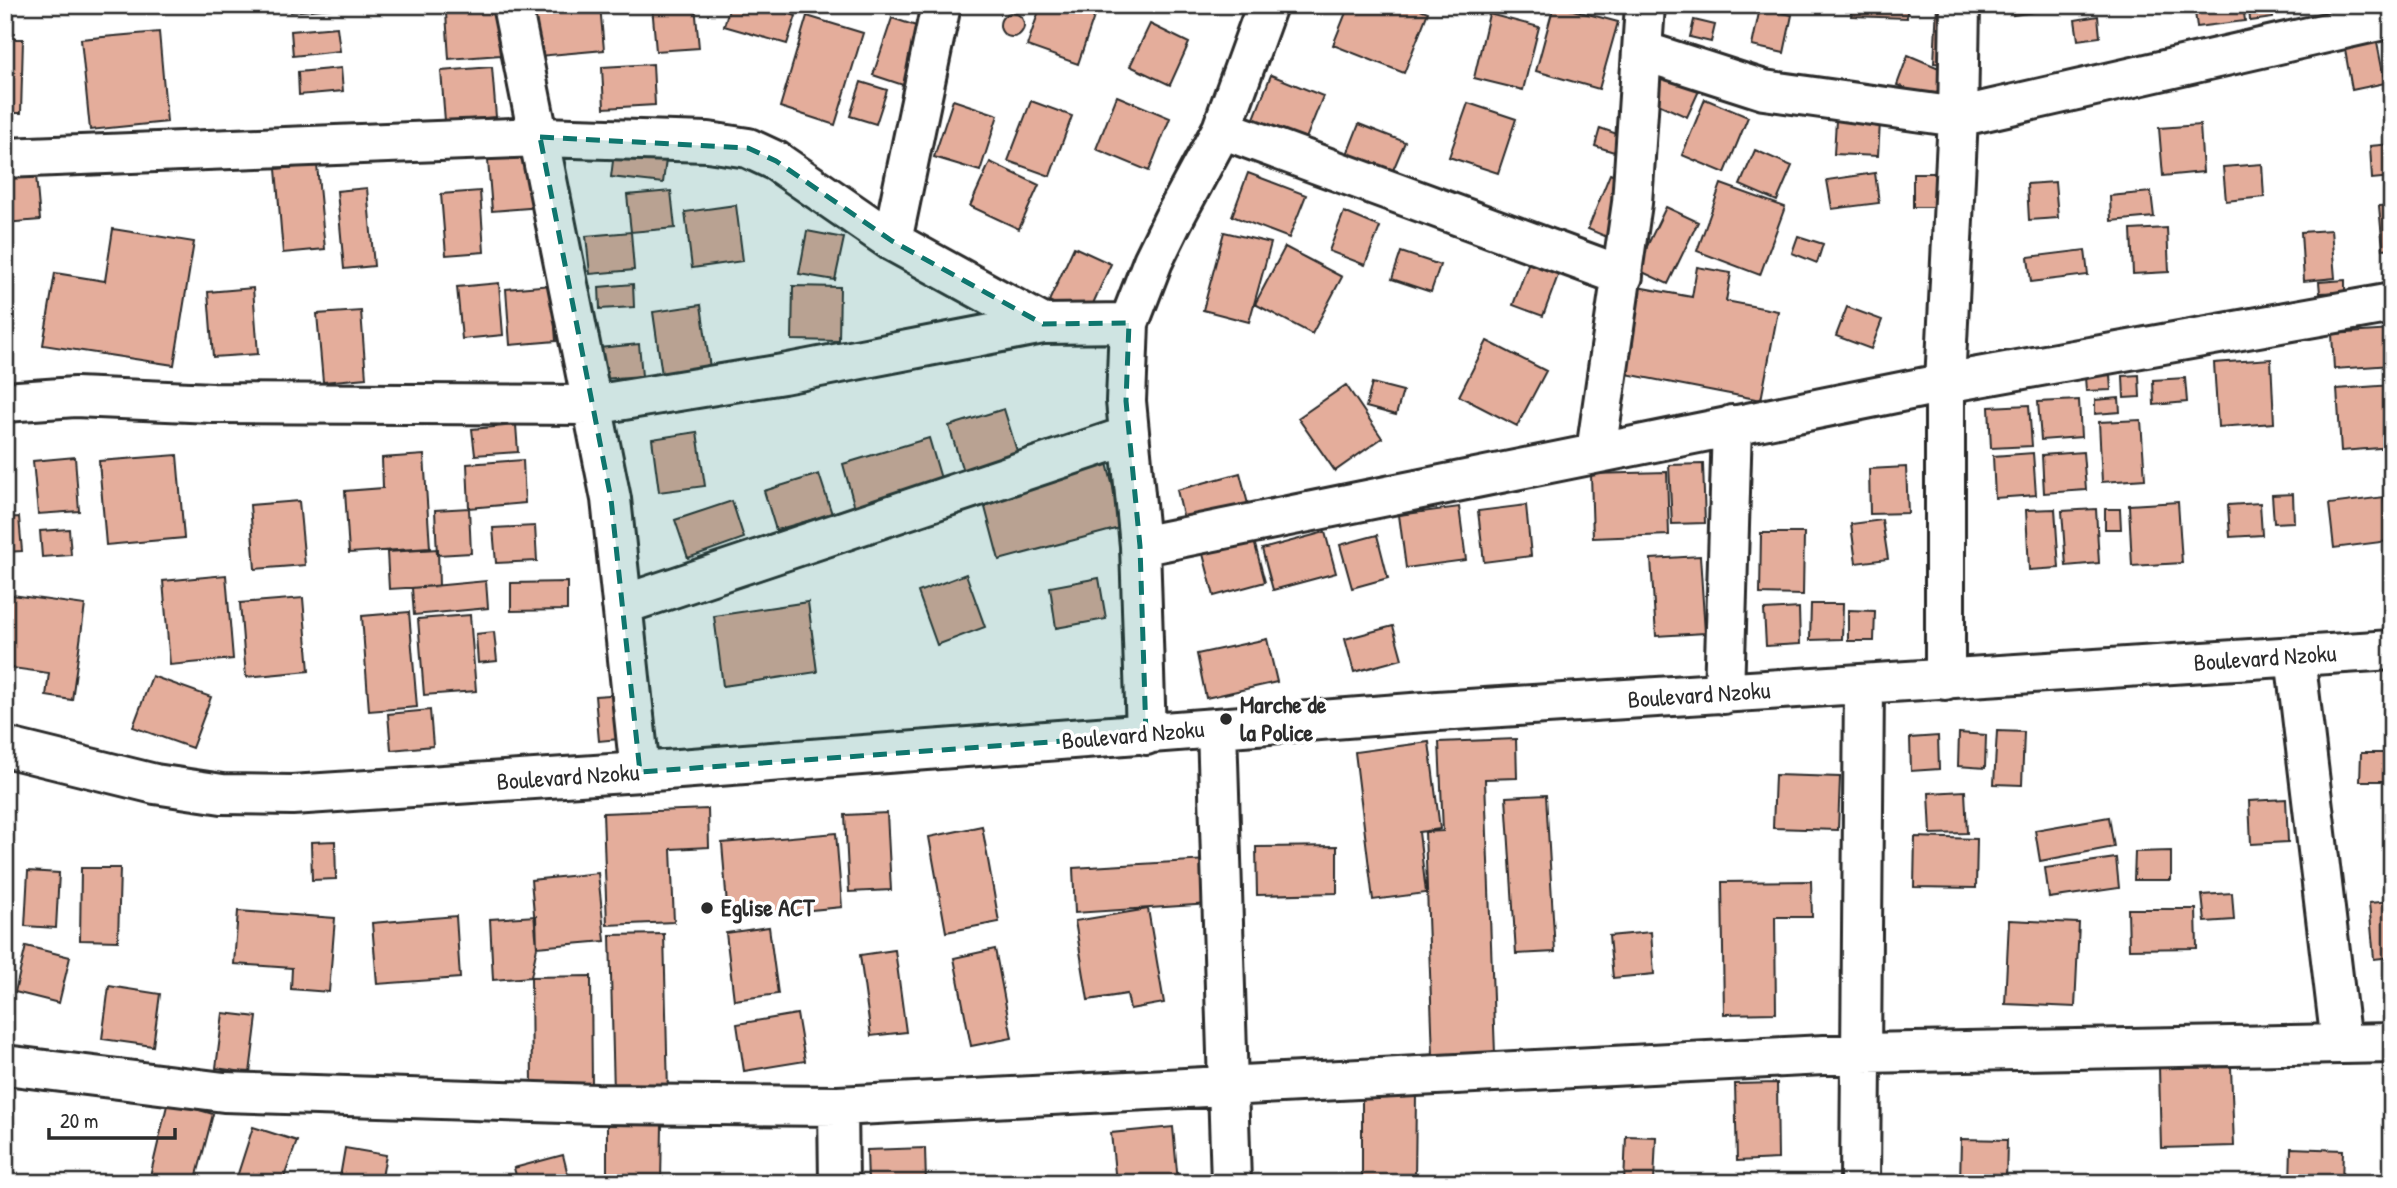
<svg xmlns="http://www.w3.org/2000/svg" width="2397" height="1188" font-family="'Patrick Hand',sans-serif">
<rect width="100%" height="100%" fill="#fff"/>
<filter id="ink" filterUnits="userSpaceOnUse"><feTurbulence type="fractalNoise" baseFrequency=".0143" numOctaves="2"/><feDisplacementMap in="SourceGraphic" scale="14" xChannelSelector="R" yChannelSelector="G"/><feConvolveMatrix kernelMatrix="1 2 1 2 8 2 1 2 1" color-interpolation-filters="sRGB"/></filter>
<g filter="url(#ink)">
<!-- building -->
<path fill="#e4ad9b" stroke="#2b2b2b" stroke-width="2" d="M290 5H364L291 12Z
M535 5H600L604 50 539 56Z
M652 5H695L699 48 656 51Z
M730 5H761L796 16 787 44 724 26Z
M1041 5H1098L1078 64 1027 46Z
M1349 5H1409L1428 12 1404 73 1333 45Z
M1554 5 1618 22 1599 89 1536 71Z
M1852 5H1907V18L1851 16Z
M1937 5H1953L1951 64 1934 63Z
M2012 5H2048L2049 10 2013 15Z
M2194 5H2243L2245 21 2197 27Z
M2249 5H2272L2273 18 2250 21Z
M1760 8 1792 15 1784 53 1752 46Z
M496 9 500 55 449 59 446 13Z
M1000 25a12 12 0 1 1 24 0a12 12 0 1 1-24 0Z
M1489 14 1539 27 1523 90 1474 78Z
M807 16 863 33 835 125 780 107Z
M2098 16 2100 37 2078 40 2075 20Z
M892 18 925 29 906 86 873 75Z
M1694 20 1715 25 1711 42 1690 37Z
M1150 24 1189 43 1170 85 1130 66Z
M337 27 340 51 293 56 291 31Z
M159 32 167 122 90 130 81 39Z
M2376 38 2385 83 2352 90 2344 44Z
M5 39H23L21 113H5Z
M1908 55 1951 73 1939 102 1897 85Z
M653 64 655 105 604 108 602 67Z
M1662 64 1703 82 1687 117 1647 99Z
M492 67 496 117 445 121 441 71Z
M341 68 343 91 299 95 298 72Z
M1271 75 1323 96 1305 141 1253 121Z
M861 82 887 90 876 124 850 116Z
M1117 96 1170 118 1149 171 1096 149Z
M1705 99 1748 117 1725 173 1682 155Z
M953 100 998 115 980 171 934 157Z
M1031 101 1072 116 1050 176 1008 161Z
M1468 103 1516 119 1498 173 1449 157Z
M1836 120 1880 122 1878 156 1834 154Z
M1359 124 1405 142 1391 175 1346 157Z
M2200 125 2203 172 2163 176 2159 128Z
M1600 128 1620 135 1614 152 1595 146Z
M536 144 541 207 492 211 487 148Z
M2392 144V177L2372 179 2370 146Z
M615 145 667 151 663 183 611 177Z
M1755 150 1792 166 1777 201 1740 185Z
M990 162 1039 185 1019 229 970 206Z
M35 164 40 220 5 223V166Z
M2262 164 2264 197 2226 201 2223 167Z
M317 165 325 249 283 253 276 169Z
M1248 173 1306 195 1289 238 1232 216Z
M1875 173 1879 203 1832 209 1827 180Z
M1913 173H1937L1936 207H1913Z
M1610 174 1630 183 1607 237 1588 229Z
M2055 182 2058 218 2029 220 2027 184Z
M1721 184 1785 207 1760 275 1697 251Z
M367 188 374 266 344 269 337 191Z
M480 191 484 252 446 255 441 194Z
M671 191 675 228 631 232 627 195Z
M2151 192 2154 217 2111 221 2110 196Z
M736 205 743 261 692 268 685 212Z
M2392 205V248L2383 249 2379 206Z
M1666 207 1698 222 1668 284 1636 269Z
M1344 212 1380 227 1365 265 1329 251Z
M2167 228 2169 272 2133 274 2131 230Z
M113 229 194 242 174 365 43 345 55 273 105 281Z
M2331 230 2335 278 2304 281 2301 232Z
M807 231 844 238 835 280 799 274Z
M631 232 634 270 590 274 586 236Z
M1224 232 1271 243 1249 322 1203 310Z
M1798 236 1823 244 1817 263 1792 253Z
M1074 247 1111 264 1086 319 1049 301Z
M1285 247 1342 277 1312 334 1255 304Z
M2085 250 2088 275 2031 282 2028 257Z
M1401 252 1440 265 1431 292 1392 279Z
M1531 256 1561 267 1543 316 1513 305Z
M1697 267 1731 273 1726 301 1778 311 1761 400 1621 373 1637 287 1692 297Z
M2345 280V292L2320 293 2319 282Z
M499 283 503 335 462 339 457 287Z
M633 284 634 307 600 309 599 287Z
M552 285 556 341 510 345 506 289Z
M793 286 840 287 839 341 792 340Z
M253 288 258 354 213 357 208 292Z
M701 305 711 375 663 382 653 312Z
M1847 307 1882 320 1871 349 1836 336Z
M361 311 366 378 323 382 317 314Z
M2392 330V365L2334 369 2332 334Z
M1487 341 1546 371 1517 426 1459 396Z
M639 344 642 376 602 379 599 348Z
M2271 359 2274 423 2218 427 2214 363Z
M2110 375 2111 390 2086 391 2085 377Z
M2139 375 2140 397 2124 398 2123 376Z
M2185 378 2187 402 2154 405 2153 380Z
M1372 383 1403 391 1396 415 1366 407Z
M1346 385 1382 438 1335 471 1298 418Z
M2392 385V447L2341 451 2337 389Z
M2119 398 2120 412 2095 414V400Z
M2079 400 2081 437 2041 440 2038 402Z
M2029 405 2032 446 1991 448 1989 407Z
M1004 409 1020 461 965 478 949 426Z
M2141 420 2145 479 2102 482 2099 422Z
M516 425 518 452 475 455 472 429Z
M697 432 705 486 659 492 652 439Z
M929 438 942 482 855 508 843 464Z
M2083 452 2086 490 2044 493 2042 455Z
M2033 453 2036 495 1995 498 1993 456Z
M177 455 184 538 106 545 99 461Z
M424 455 430 548 349 553 345 491 383 488 382 458Z
M75 457 79 511 38 514 33 461Z
M523 460 525 503 469 508 467 464Z
M1107 463 1123 527 999 560 982 496Z
M1703 464 1705 523 1672 524 1669 465Z
M1906 467 1908 513 1870 514 1869 469Z
M1667 472 1669 535 1593 538 1591 474Z
M1240 473 1249 508 1185 524 1177 490Z
M819 474 832 514 776 530 764 491Z
M2293 494 2294 522 2274 523 2272 495Z
M2384 497 2389 541 2334 548 2329 504Z
M299 501 305 565 255 569 250 505Z
M732 501 744 538 688 558 675 520Z
M2178 502 2182 563 2132 566 2129 505Z
M2260 503 2262 535 2230 537 2228 505Z
M1526 505 1531 556 1484 562 1478 511Z
M1459 507 1466 560 1406 568 1399 515Z
M469 508 471 553 437 555 435 510Z
M2055 509 2059 568 2029 570 2026 510Z
M2096 509 2099 563 2066 566 2062 511Z
M2105 509H2120L2121 529H2105Z
M19 517 22 551 5 552V518Z
M1882 520 1888 559 1856 563 1851 524Z
M535 526 537 561 496 563 493 528Z
M69 529 71 555 42 557 40 531Z
M1325 532 1336 573 1273 590 1262 549Z
M1761 533H1804L1803 595 1760 594Z
M1377 535 1388 578 1352 588 1340 545Z
M1254 541 1265 582 1214 596 1203 554Z
M438 549 439 586 389 589 387 552Z
M1700 556 1705 633 1656 636 1651 559Z
M966 574 985 627 937 645 918 592Z
M226 575 233 659 170 665 163 581Z
M1099 578 1106 619 1056 628 1050 587Z
M486 581 488 608 414 615 412 588Z
M567 582V610L511 611V583Z
M5 594 85 605 72 700 46 696 49 673 5 667Z
M303 598 309 671 246 677 240 603Z
M808 602 817 672 723 686 714 616Z
M1811 604H1843L1842 639 1810 640Z
M1799 608 1800 644 1766 646 1764 610Z
M1848 610 1875 611 1874 641H1848Z
M409 612 417 707 369 711 362 616Z
M470 615 476 691 424 695 418 619Z
M1393 626 1402 659 1354 672 1345 639Z
M494 632 497 661 478 663 476 634Z
M1267 639 1277 682 1206 698 1197 654Z
M152 676 211 697 192 748 133 727Z
M625 694 629 738 599 741 595 696Z
M430 710 433 746 391 750 388 714Z
M1997 731 2024 732 2022 785 1994 784Z
M1959 733 1986 735 1985 768 1958 766Z
M1938 736 1939 769 1911 771 1910 738Z
M1516 739 1517 778 1485 779 1495 1054 1433 1056 1425 832 1443 831 1439 742Z
M1429 742 1440 829 1419 832 1426 893 1373 900 1355 752Z
M2361 753H2392V781H2360Z
M1775 775 1840 777 1838 830 1773 828Z
M1965 791 1967 833 1931 834 1929 793Z
M1546 795 1555 952 1516 954 1506 797Z
M2286 799 2288 842 2251 844 2249 801Z
M708 809 709 847 671 849 674 922 607 925 603 813Z
M887 813 891 890 849 892 845 815Z
M2109 817 2114 847 2040 861 2035 830Z
M982 826 999 922 946 932 929 837Z
M836 833 842 907 728 918 722 843Z
M1915 837 1977 839 1976 888 1914 887Z
M335 841 336 879 312 880 311 842Z
M1337 846V893L1257 895 1256 847Z
M2171 851V880H2134L2135 852Z
M2116 858 2119 888 2049 898 2045 868Z
M1208 860 1210 904 1075 913 1073 868Z
M81 868H120L118 941 80 940Z
M28 871 59 873 56 928 25 926Z
M598 873 605 941 537 947 531 880Z
M1811 881 1812 917H1775L1776 1013 1724 1014 1722 882Z
M2232 893 2234 920 2205 922 2202 895Z
M2392 901V957L2374 959 2369 903Z
M1148 909 1164 1003 1130 1009 1127 994 1088 1000 1075 921Z
M2128 909H2196L2197 948 2129 949Z
M238 911 335 918 329 992 291 989 292 968 234 964Z
M456 916 460 978 377 984 372 923Z
M536 916 537 947 531 977 493 980 490 919Z
M2009 920 2079 923 2075 1007 2005 1004Z
M769 927 778 994 734 1000 726 933Z
M1651 932 1654 974 1613 978 1609 936Z
M664 934 668 1091 614 1093 610 935Z
M26 946 70 957 59 1003 15 992Z
M995 949 1012 1038 971 1046 954 958Z
M895 950 906 1032 871 1036 860 955Z
M591 976 592 1086 532 1087 531 977Z
M109 986 160 994 153 1046 102 1039Z
M223 1013 257 1017 250 1073 216 1068Z
M797 1014 805 1061 744 1071 737 1024Z
M2231 1067 2234 1146 2161 1148 2159 1068Z
M1777 1083 1778 1159 1737 1161 1735 1084Z
M1362 1093H1416L1415 1183H1362Z
M168 1101 213 1114 195 1183 149 1181Z
M607 1125H662L661 1183H607Z
M253 1127 297 1141 282 1183H235Z
M1173 1127 1178 1183H1116L1111 1133Z
M1626 1136 1656 1137 1654 1183H1624Z
M1961 1139 2007 1140 2006 1183H1960Z
M345 1148 386 1155 381 1183H339Z
M925 1148 926 1183H868L867 1150Z
M2291 1148 2343 1150 2342 1183H2290Z
M563 1155 570 1183H518L514 1168Z"/>
<g fill="none" stroke-linecap="round" stroke-linejoin="round">
<!-- minor casing -->
<g stroke="#2b2b2b" stroke-width="44">
<path id="minor" d="M512 5 611 499 640 772
M1643 51 1764 90 1958 117 2392 18
M1222 129 1623 276
M5 158 540 137 708 142 748 148 776 161 892 241 1043 324
M892 241 941 5
M5 402 75 397 213 403 593 405 783 374 1043 324 1129 323
M1596 452 1632 203 1645 5
M1140 546 1945 383 2392 303
M622 605 1128 436
M2295 656 2341 1044
M1945 680V383L1958 117 1960 5
M1724 694 1732 425
M1217 728 1231 1183
M1146 735 1140 546 1126 401 1129 323 1153 261 1173 220 1222 129 1267 5
M5 747 155 784 222 794 292 795 640 772 1438 711 2392 650
M5 1065 224 1092 597 1104 838 1106 1863 1053 2392 1043
M838 1106 839 1183
M1860 1183 1864 684"/>
</g>
<!-- minor -->
<use href="#minor" stroke="#fff" stroke-width="38"/>
</g>
</g>
<!-- marked area -->
<path fill="#0f766e" fill-opacity="0.2" stroke="#0f766e" stroke-width="5" stroke-dasharray="14 9" stroke-linejoin="round" d="M540 137 748 148 776 161 892 241 1043 324 1129 323 1126 401 1140 546 1146 735 640 772 611 499Z"/>
<!-- markers -->
<g fill="#2b2b2b" stroke="#fff" stroke-width="2.5">
<circle cx="1226" cy="719" r="7"/>
<circle cx="707" cy="908" r="7"/>
</g>
<g text-anchor="middle" stroke-width="7" stroke-linejoin="round" paint-order="stroke">
<!-- street labels -->
<g font-size="24" fill="#2b2b2b" stroke="#fff">
<text transform="translate(2265 658) rotate(-4)" y="8">Boulevard Nzoku</text>
<text transform="translate(1699 695) rotate(-4)" y="8">Boulevard Nzoku</text>
<text transform="translate(1133 735) rotate(-5)" y="8">Boulevard Nzoku</text>
<text transform="translate(568 777) rotate(-4)" y="8">Boulevard Nzoku</text>
</g>
<!-- poi labels -->
<g font-size="24" font-weight="bold" fill="#2b2b2b" stroke="#fff" text-anchor="start">
<text x="1240" y="713">Marche de<tspan x="1240" dy="28">la Police</tspan></text>
<text x="721" y="916">Eglise ACT</text>
</g>
</g>
<!-- margin -->
<rect width="2397" height="1188" fill="none" stroke="#fff" stroke-width="28"/>
<rect x="14" y="14" width="2369" height="1160" fill="none" stroke="#2b2b2b" stroke-width="2.5" filter="url(#ink)"/>
<!-- scale -->
<path d="M49 1128v10h126v-10" fill="none" stroke="#2b2b2b" stroke-width="3.5"/>
<text x="60" y="1128" font-size="21" fill="#2b2b2b" stroke="#ffffff" stroke-width="5" paint-order="stroke">20 m</text>
</svg>
